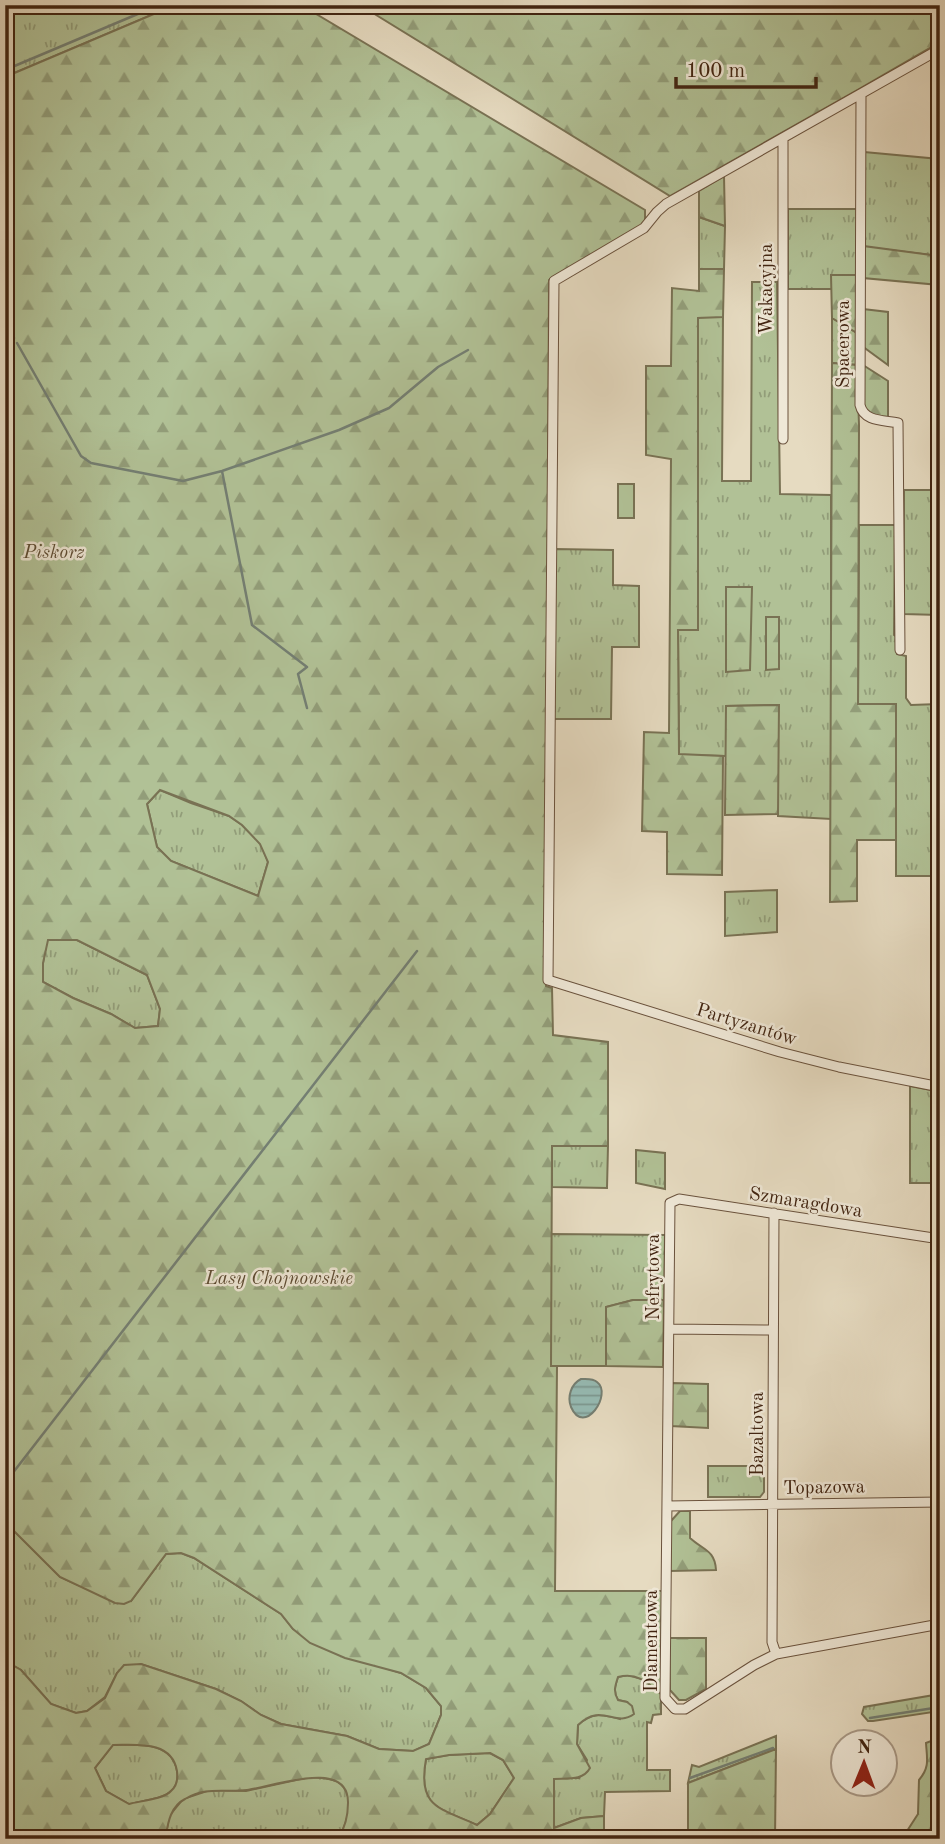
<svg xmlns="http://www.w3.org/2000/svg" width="945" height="1844" font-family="'Old Standard TT',serif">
<defs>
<pattern id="grass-tufts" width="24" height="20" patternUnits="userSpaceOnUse" patternTransform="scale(1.75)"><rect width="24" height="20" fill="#b1c196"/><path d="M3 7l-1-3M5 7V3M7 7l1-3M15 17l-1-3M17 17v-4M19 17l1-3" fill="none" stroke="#929d79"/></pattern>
<pattern id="forest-firs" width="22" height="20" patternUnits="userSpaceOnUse" patternTransform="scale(1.75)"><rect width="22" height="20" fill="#b1c196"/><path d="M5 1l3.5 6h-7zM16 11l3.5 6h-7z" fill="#929d79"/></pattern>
<pattern id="water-rules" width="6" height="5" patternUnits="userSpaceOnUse" patternTransform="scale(1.75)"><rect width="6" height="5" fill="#96bbb4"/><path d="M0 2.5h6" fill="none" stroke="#7c9891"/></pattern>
</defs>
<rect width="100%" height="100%" fill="#e6dbc1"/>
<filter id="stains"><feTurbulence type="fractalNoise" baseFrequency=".00286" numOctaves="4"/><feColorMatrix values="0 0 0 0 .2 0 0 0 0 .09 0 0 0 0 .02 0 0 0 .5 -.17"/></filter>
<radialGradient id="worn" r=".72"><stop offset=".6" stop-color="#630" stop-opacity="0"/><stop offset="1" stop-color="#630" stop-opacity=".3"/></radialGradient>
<!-- grass -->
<path fill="url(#grass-tufts)" stroke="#797254" stroke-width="2" fill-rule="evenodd" d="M5 5H175L5 77Z
M864 152 939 159V256L865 247Z
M788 209H857L858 275H832V289H788Z
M699 217 725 226 724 269H699Z
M752 282H777L780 494 831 495V819L778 816V705L726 706V756L679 755 678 630H698V317H723L722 481H751ZM767 617H779L778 669H766Z
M832 318 857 333V365L832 363Z
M940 457 939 615 904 614V490H939Z
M859 525H895L894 635 897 637V654L906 656V698L911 705 939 704 940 620V857L938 858V876H896V705H858Z
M555 549 613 550V585L639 586V647H612L611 719H554Z
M160 790 191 803 229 816 242 825 261 844 268 862 258 896 171 861 157 847 147 804Z
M777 890V932L725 936V892Z
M938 926H940L939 1080 937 1079Z
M47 940H77L147 975 160 1009 158 1026 135 1028 111 1014 73 998 43 982V963Z
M910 1086 931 1090 937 1098V1183H910Z
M552 1145 608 1146 607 1188 552 1187Z
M636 1150 665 1153V1189L636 1183Z
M551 1234 665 1235 664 1300H633L606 1307V1366H551Z
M708 1466H764V1492L760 1497H708Z
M5 1522 60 1577 78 1585 131 1601 166 1554 181 1553 194 1558 281 1614 293 1629 382 1667 401 1673 426 1688 441 1706V1715L429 1744 414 1751 379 1749 347 1736 281 1724 261 1715 241 1701 216 1689 141 1664 117 1673 105 1697 87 1711 76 1713 51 1704 21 1670 5 1661Z
M628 1675 645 1680 661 1694V1714L653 1715 651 1723 647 1722V1770H670V1791L605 1792 604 1816 581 1818 554 1828V1778H579L587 1760 577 1744 578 1725C592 1712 603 1714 620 1719L627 1702 618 1700C613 1692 615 1686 618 1677Z
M940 1694V1711L873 1721H868L862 1714 864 1707Z
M776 1736V1749L688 1783 692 1765 699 1767Z
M113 1745C136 1745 172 1740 177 1771 178 1778 177 1786 171 1791 164 1799 140 1801 129 1804L106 1791 95 1768Z
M490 1753 503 1760 514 1778 490 1814 477 1825C439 1808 417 1808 426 1759L449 1755Z
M310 1777C319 1778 331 1778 338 1782 357 1793 347 1824 338 1839H169L166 1835 169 1816 183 1799 210 1790 246 1791Z"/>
<!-- forest -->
<path fill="url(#forest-firs)" stroke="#797254" stroke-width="2" fill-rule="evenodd" d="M175 5H301L645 210V223L549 280 546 986 552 988 553 1035 608 1042V1146H552L551 1366H557L555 1591H662L661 1694C647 1682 637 1672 618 1677 615 1686 613 1692 618 1700L627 1702 632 1706 634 1714C615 1728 602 1702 578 1725L577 1744 590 1768C583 1781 567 1778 554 1779V1828L581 1818 604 1816V1839H338C345 1828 348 1816 348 1803 349 1757 272 1787 247 1790 224 1793 207 1786 185 1799 171 1806 168 1822 166 1835L169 1839H5V1661L21 1670 51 1704 76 1713 87 1711 105 1698 117 1673 124 1665 141 1664 216 1689 241 1701 261 1715 281 1724 347 1736 379 1749 413 1751 429 1744 441 1715V1706L426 1688 401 1673 345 1658 310 1643 293 1629 281 1614 194 1558 181 1553 166 1554 131 1601 124 1604 115 1603 60 1577 5 1522V77ZM160 790 229 816 242 825 260 844 268 862 258 896 171 861 157 847 147 804ZM48 940H77L147 975 160 1009 158 1026 135 1028 111 1014 73 998 43 982V963ZM113 1745C136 1745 172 1740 177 1771 178 1778 177 1786 171 1791 164 1799 140 1801 129 1804L106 1791 95 1768ZM490 1753 503 1760 514 1778 490 1814 477 1825C440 1808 417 1808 426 1759L449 1755Z
M360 5H940V42L859 89 670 196Z
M940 104V304L939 285 863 278V246L939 256Z
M724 176 725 226 699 217V191Z
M699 269H724L723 317 698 318V630H678L679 754 723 756 722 875 667 874V832L642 831 644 732 669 733 671 459 646 455V366H671L672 288 699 291Z
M831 275H858L857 333 832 318Z
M863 309 888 312V365L862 346Z
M832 363 857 365 859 425 858 704H896V840H857V901L830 902Z
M863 365 888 381V417L869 415 862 407Z
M726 587H752L750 670 726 672Z
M766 617H779V669L766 670Z
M779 705 778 814 725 815 726 706Z
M633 1300H664L663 1367 606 1366V1307Z
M672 1383 708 1384V1428L671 1426Z
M680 1511H690V1538C703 1550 715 1550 716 1570L670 1571 671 1521Z
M669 1638H706V1689L686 1700H679L670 1690Z
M931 1741 936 1742V1839H882V1830L901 1832 907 1831 918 1814 919 1780C930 1767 927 1759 926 1743Z
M776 1749 775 1839H688V1783Z"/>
<!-- pitch -->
<path fill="#b1c196" stroke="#797254" stroke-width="2" d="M618 484H634V518H618Z"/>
<!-- water -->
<path fill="url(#water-rules)" stroke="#747f73" stroke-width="2" d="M581 1379C586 1379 593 1378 597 1382 613 1394 584 1437 571 1407 567 1397 571 1384 581 1379Z"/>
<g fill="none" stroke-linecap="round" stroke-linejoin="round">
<!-- stream -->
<path stroke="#747f73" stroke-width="2.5" d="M5 70 159 5
M5 321 14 338
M17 343 81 456 91 463 183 481 222 471 339 430 389 408 438 367 468 350
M222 471 252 625 307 667 298 674 307 708
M5 1483 417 951
M870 1718 940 1707
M690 1778 773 1748"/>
<!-- street casing -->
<g stroke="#6a523d" stroke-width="11">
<path id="street" d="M940 49 666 204 657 212 644 228 554 281 548 980 780 1052 839 1067 940 1087
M861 94 860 405C864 422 884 420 898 423L900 650
M783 139V439
M774 1213 772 1642 776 1654
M940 1239 679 1199 670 1203 665 1698 675 1709H685L754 1665 776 1654 940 1624
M669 1329 773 1330
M668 1506 940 1502"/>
</g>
<!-- street -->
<use href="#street" stroke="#efe8d7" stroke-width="9"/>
</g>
<g text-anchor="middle" stroke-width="5" stroke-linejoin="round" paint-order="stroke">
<!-- street labels -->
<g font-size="19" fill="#412411" stroke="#efe8d7">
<text transform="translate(765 289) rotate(-90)" y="7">Wakacyjna</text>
<text transform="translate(842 344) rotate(-90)" y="7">Spacerowa</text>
<text transform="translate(747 1023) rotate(17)" y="7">Partyzantów</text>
<text transform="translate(806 1201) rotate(9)" y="7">Szmaragdowa</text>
<text transform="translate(652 1277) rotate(-90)" y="7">Nefrytowa</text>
<text transform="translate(756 1434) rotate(-90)" y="7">Bazaltowa</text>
<text transform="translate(824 1486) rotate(-1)" y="7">Topazowa</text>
<text transform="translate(650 1641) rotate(-90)" y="7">Diamentowa</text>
</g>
<!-- park labels -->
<g font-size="19" font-style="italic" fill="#5d4b32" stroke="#efe8d7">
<text x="54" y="558">Piskorz</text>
<text x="279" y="1284">Lasy Chojnowskie</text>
</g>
</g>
<!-- margin -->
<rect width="945" height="1844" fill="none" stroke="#e6dbc1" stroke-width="28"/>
<rect x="7" y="7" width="931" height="1830" fill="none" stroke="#412411" stroke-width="3.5"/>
<rect x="14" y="14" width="917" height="1816" fill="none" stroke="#412411" stroke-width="2"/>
<!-- north arrow -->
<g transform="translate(864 1763) rotate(1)"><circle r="33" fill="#efe8d7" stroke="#a99a88" stroke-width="2"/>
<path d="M0-5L12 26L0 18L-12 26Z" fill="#8f2418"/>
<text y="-10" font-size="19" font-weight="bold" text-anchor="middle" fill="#412411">N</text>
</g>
<!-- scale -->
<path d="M676 77v10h140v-10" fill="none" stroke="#412411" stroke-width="3.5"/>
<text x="686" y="77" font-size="21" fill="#412411" stroke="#efe8d7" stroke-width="5" paint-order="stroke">100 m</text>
<rect width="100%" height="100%" filter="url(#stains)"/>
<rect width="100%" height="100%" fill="url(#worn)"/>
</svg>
